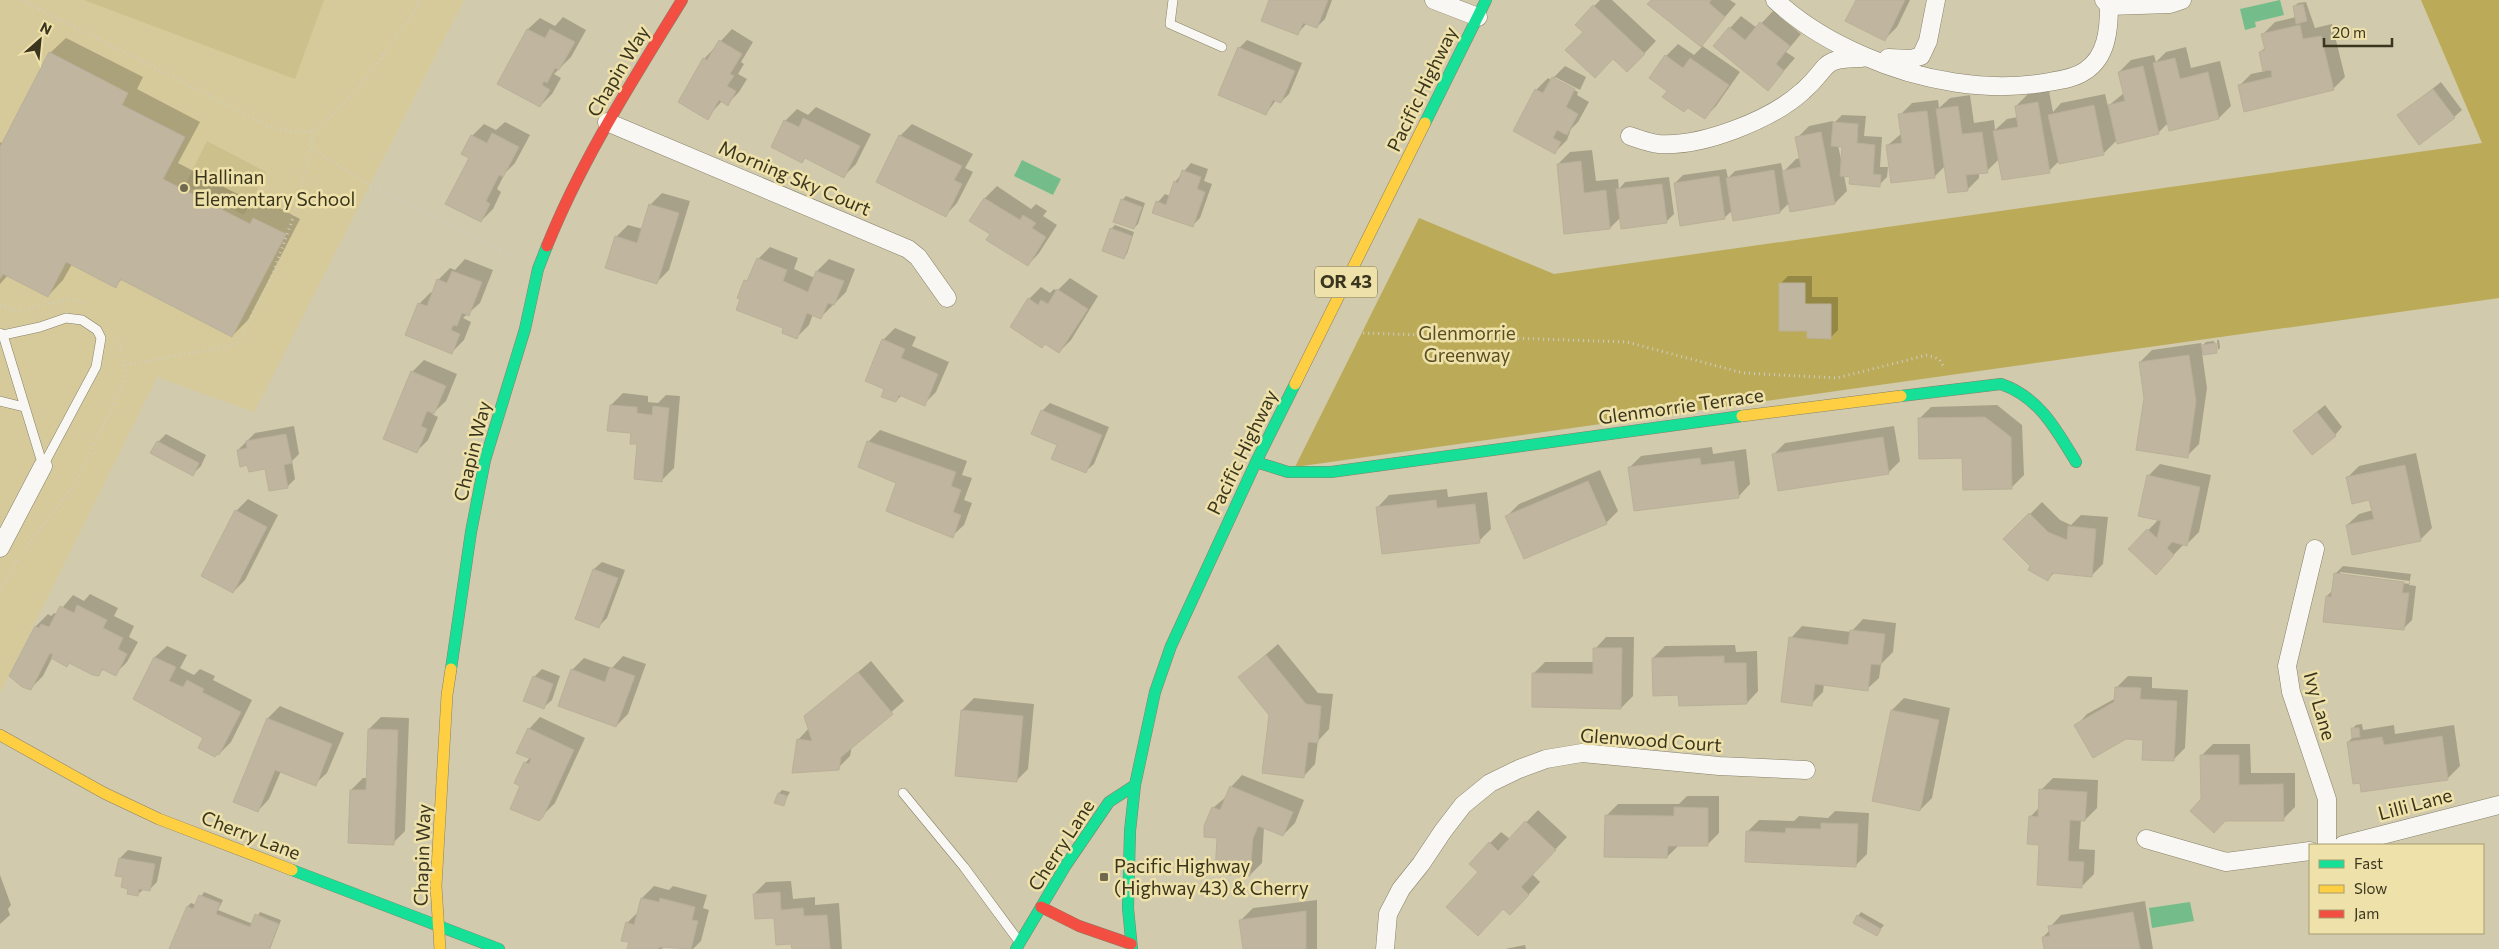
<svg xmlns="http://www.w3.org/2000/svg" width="2499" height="949" font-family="Commissioner,sans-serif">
<rect width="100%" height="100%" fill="#d2caac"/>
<!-- built -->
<path fill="#d6ca9a" d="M0 0H464L254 412 157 377 0 693Z"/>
<!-- green -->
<path fill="#ccc08c" d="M84 0H324L295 79Z
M207 141 266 172 244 215 185 185Z"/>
<!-- forest -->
<path fill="#bbaa57" d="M2421 0H2499V298L1295 467 1419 218 1554 274 2482 143Z"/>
<!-- water -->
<path fill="#74bd8b" d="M2280 0 2284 15 2255 22 2256 27 2245 30 2240 9Z
M1022 160 1061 179 1053 195 1014 176Z
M2190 902 2194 921 2152 928 2149 908Z"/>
<!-- shadow -->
<path fill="#0003" fill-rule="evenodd" d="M1271 0H1332L1325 19 1317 27 1307 23 1298 33Z
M1600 0H1612L1656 41 1639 59 1584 32 1577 24Z
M1652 0H1730L1736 4 1701 45 1740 72 1716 106 1704 118 1668 91 1666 56 1678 44 1694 55 1702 47 1649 4Z
M1857 0H1910L1897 27 1885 39Z
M2306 2 2315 28 2332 24 2345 77 2333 89 2239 86 2251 74 2265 71 2260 52 2266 47 2263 34 2275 22 2296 17 2294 7 2298 3Z
M1773 11 1801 34 1786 52 1795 58 1768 89 1730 28 1741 16 1757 28Z
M563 17 586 30 571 57 554 74 561 78 552 94 540 106 499 83 528 29 540 18 555 26Z
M732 29 753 42 741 62 744 64 738 74 747 79 739 92 727 104 722 101 707 118 704 59Z
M66 38 143 77 137 89 200 122 178 163 264 208 270 203 300 219 248 320 232 336 122 279 115 286 72 264 63 280 48 296 8 275 0 284V142L3 144 50 53Z
M1247 40 1302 63 1289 94 1281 102 1276 100 1266 114 1239 48Z
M2186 47 2191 68 2220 61 2231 106 2219 118 2170 130 2168 123 2158 133 2117 140 2104 153 2060 163 2059 161 2049 171 1999 159 1987 171 1979 173V178L1967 190 1945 166 1934 177 1888 145 1902 133 1900 115 1912 103 1938 100 1939 108 1950 98 1970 95 1974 123 1994 120 1995 130 2007 119 2018 117 2016 106 2028 94 2049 91 2053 112 2061 103 2105 94 2108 106 2124 93 2119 72 2131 60 2154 55 2156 62 2166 52Z
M1565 66 1586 77 1580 90 1555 77V80L1578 92 1577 95 1589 102 1578 122 1571 129 1567 140 1555 152 1536 90 1548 78 1551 80Z
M2441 82 2462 110 2454 117 2399 115Z
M816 107 871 134 856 164 844 176 806 157 802 162 785 121 797 109 808 115Z
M1842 115 1866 116 1864 136 1882 137 1880 167H1888L1887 177 1879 185 1844 175 1847 191 1835 203 1791 211 1790 202 1780 212 1734 219 1733 210 1724 218 1675 183 1683 175 1726 169 1728 178 1735 171 1781 163 1783 172 1796 159 1801 158 1797 138 1809 126 1833 121 1834 123ZM1838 145 1844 146 1842 164Z
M505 122 530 135 515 163 505 173 497 189 501 192 493 209 481 221 470 157 472 136 484 124 496 130Z
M912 124 973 154 965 168 973 172 957 203 946 215 900 136Z
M1592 150 1596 181 1618 179 1619 189 1625 182 1669 177 1674 214 1666 222 1621 217 1610 228 1558 164 1570 152Z
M1191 163 1208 169 1204 181 1212 184 1200 218 1192 226 1158 202 1165 194 1170 196 1175 182Z
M997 186 1031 209 1036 204 1047 211 1043 216 1057 225 1039 253 1028 265 991 234 971 221 985 198Z
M662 193 690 201 669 270 657 282 616 237 628 225 643 229 650 205Z
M1126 196 1145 203 1138 224 1134 228 1122 200Z
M1115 225 1134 232 1127 254 1124 257 1111 229Z
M770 247 798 258 794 269 815 278 817 271 829 259 855 269 846 292 821 317 813 314 809 325 797 337 739 297 758 259Z
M465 259 493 270 480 303 463 318 471 322 464 340 452 352 419 304 431 292 433 293 438 280 450 268 455 270Z
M1788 276H1812V297H1838V330L1830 338 1808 330 1780 284Z
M1070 278 1098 296 1071 340 1059 352 1029 299 1041 287 1050 293 1054 289 1057 291Z
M895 328 916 337 912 346 949 362 936 392 924 404 902 395 896 401 886 388 883 340Z
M2217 340H2219L2220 348 2218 350Z
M2214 341 2215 350H2218L2202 353 2207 388 2199 444 2187 456 2145 398 2140 362 2152 350 2201 343V347L2206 342Z
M424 360 457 374 446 401 432 414 438 417 428 440 416 452 412 372Z
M623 393 648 396V402L658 403 666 395 680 396 674 468 662 480 633 432 611 405Z
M1050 403 1109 427 1094 464 1086 471 1059 444 1042 411Z
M1997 405 2022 425 2024 475 2012 487 1963 456 1919 419 1931 407Z
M2325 405 2342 427 2335 435 2294 431Z
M294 426 299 454 292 461 295 479 288 486 266 468 248 464 238 450 255 433Z
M1894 426 1900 461 1888 473 1773 455 1785 443Z
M880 430 967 461 962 475 972 478 964 500 972 503 964 525 952 536 897 483 868 442Z
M166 434 206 455 201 466 193 474 158 442Z
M1712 447 1713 454 1746 449 1750 484 1739 496 1629 468 1641 456Z
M2416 453 2432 528 2420 540 2347 525 2359 514 2373 510 2370 499 2347 478 2359 466Z
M2160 464 2211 475 2199 532 2187 544H2184L2156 573 2130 549 2158 520 2148 476Z
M1600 470 1618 511 1606 523 1507 516 1519 504Z
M1447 489 1448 497 1487 492 1491 529 1479 541 1378 507 1389 495Z
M248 499 278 515 245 580 233 592 236 511Z
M2042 502 2060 520 2071 525 2081 515 2108 517 2103 564 2091 576 2055 572 2047 580 2005 539Z
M602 562 625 570 607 618 599 626 576 618 594 569Z
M2343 566 2411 574 2409 585 2416 586 2412 620 2404 628 2327 596 2333 590 2335 574ZM2340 572 2410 581V584L2340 575Z
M90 594 118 608 114 616 134 626 129 637 138 642 127 662 115 674 104 669 98 674 70 662 52 658 43 676 31 688 11 676 36 626 48 614 51 616 54 613 57 614 73 595 84 601Z
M1863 619 1896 623 1893 652 1881 664 1879 678 1867 689 1824 684 1823 692 1811 704 1791 638 1802 626 1851 632Z
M1606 637H1634L1633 696 1621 708 1533 674 1545 662H1594L1595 649Z
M1278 644 1318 693 1333 694 1329 729 1318 741 1315 764 1304 776 1270 714 1240 677Z
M1735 645 1736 652 1757 651 1758 691 1747 703 1680 694 1653 658 1665 646Z
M167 646 187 655 180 668 194 675 200 669 215 676 213 680 252 700 231 742 219 754 205 737 135 698 155 657Z
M623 656 646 664 628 714 616 726 572 670 584 658 612 668Z
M871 661 904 701 852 746 850 756 838 768 798 740 809 728 806 717Z
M542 669 560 676 552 700 544 707 534 677Z
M2128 676 2152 677V688L2188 690 2185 748 2173 760 2144 739 2076 726 2087 714 2116 698V688Z
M974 698 1034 704 1028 769 1016 781 956 775 962 710Z
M1904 698 1950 708 1932 798 1920 810 1892 710Z
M280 706 344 733 327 773 315 784 281 771 269 799 258 811 235 801 268 718Z
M381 717 409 718 405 831 393 843 351 790 363 778H367L369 729Z
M540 717 585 738 555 803 539 819 522 785 525 763 530 758 529 729Z
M2362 724 2363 730 2394 725 2395 734 2454 725 2460 766 2448 778 2362 791 2348 742 2353 737 2352 729 2356 725Z
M2213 744H2250L2251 773H2295V807L2283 819 2202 800 2201 756Z
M1242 775 1304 800 1295 823 1283 835 1264 827 1262 863 1250 875 1213 808 1227 796 1231 787Z
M2053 778 2098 780 2097 808 2085 820 2081 819 2079 849 2095 850 2094 874 2082 886 2040 844 2030 817 2040 807 2041 790Z
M782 790 790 792 783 804 779 793Z
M1687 796H1719V833L1707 845H1679L1667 857 1606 816 1618 804H1679Z
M1538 810 1567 837 1532 874 1540 882 1522 902 1480 872 1490 843 1501 832 1510 839Z
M1835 811 1869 813 1867 854 1855 866 1747 832 1759 820 1794 821 1799 816 1828 818Z
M128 850 162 857 157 882 149 890 144 889 137 895 129 888 120 858Z
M0 875 11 905 8 909 10 915 0 924Z
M791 881 793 899 815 897V905L839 903 842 949H793V942L776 917 754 894 766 882Z
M654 886 669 890 673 886 707 895 703 908 709 910 701 941 693 949 664 947 662 949H633L627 923 639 911 642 898Z
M204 892 223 900 218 910 253 924 260 912 281 920 270 949H171L188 906 191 903 196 905Z
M1317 900V949H1245L1241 920 1253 908Z
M2145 901 2153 949H2045L2043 937 2050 930V927L2061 915Z
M1861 912 1884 925 1877 934 1858 916Z
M1525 945 1526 949H1505Z"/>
<!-- building -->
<path fill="#c0b6a0" stroke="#bab09a" d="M1269 0H1328L1317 28 1303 23 1298 35 1261 21Z
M1651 0H1711L1709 3 1725 17 1701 47 1647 4Z
M1856 0H1905L1885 41 1845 21Z
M2303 4 2307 21 2296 24 2293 6Z
M1593 5 1645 54 1627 72 1613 59 1595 78 1565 50 1583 32 1575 25Z
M1760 22 1790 46 1776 64 1784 71 1768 91 1713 46 1729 27 1745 40Z
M2300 25 2303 39 2321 36 2334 90 2244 112 2238 85 2272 77 2271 70 2263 71 2259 52 2265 50 2261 34Z
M527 29 545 38 550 29 575 42 559 70 555 68 547 83 544 81 542 85 550 90 540 107 497 84Z
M719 40 742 54 730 74 734 76 727 86 736 91 728 106 719 100 708 120 678 102 703 58 707 60Z
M1238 47 1295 71 1281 103 1273 100 1266 115 1218 95Z
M49 52 128 93 122 105 185 137 163 179 250 224 253 218 286 234 232 337 120 279 116 288 66 262 48 297 3 274 0 279V147Z
M1665 55 1683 68 1690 58 1729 85 1705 119 1688 108 1684 112 1662 97 1667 91 1649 78Z
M2175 58 2180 79 2208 72 2219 119 2169 131 2153 63Z
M2143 66 2159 134 2117 144 2108 105 2125 101 2118 72Z
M1552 77 1575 89 1566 107 1578 114 1567 135 1557 130 1553 138 1561 142 1555 154 1513 131 1535 89 1543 93Z
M2433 89 2455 118 2419 145 2397 115Z
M2038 102 2050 173 2002 180 1993 131 2018 127 2015 106Z
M2094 105 2104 155 2059 164 2048 115Z
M1958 106 1962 134 1982 132 1988 173 1966 175 1968 191 1948 193 1936 109Z
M1927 111 1935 178 1891 183 1886 145 1902 143 1898 114Z
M803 118 860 146 844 178 805 158 802 163 771 147 784 120 799 127Z
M1833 122 1858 124 1857 143 1875 145 1873 174 1881 175 1880 187 1849 184 1850 177 1840 176 1842 147 1831 146Z
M1821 132 1835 204 1790 212 1782 171 1801 167 1795 137Z
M492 133 519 147 503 177 499 175 486 201 490 204 481 222 445 204 469 158 461 154 471 135 487 143Z
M899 135 962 166 954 180 962 184 946 217 876 182Z
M1581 161 1584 193 1606 190 1610 229 1564 234 1557 164Z
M1182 170 1201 177 1197 189 1205 192 1193 227 1152 213 1156 201 1166 205 1174 181 1178 183Z
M1774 170 1780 213 1733 221 1726 178Z
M1719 176 1725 219 1680 226 1674 183Z
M1662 184 1667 223 1621 229 1616 189Z
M984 198 1020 220 1023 215 1036 223 1032 228 1046 237 1028 266 986 240 990 234 969 221Z
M1121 199 1142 207 1134 229 1113 222Z
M649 204 679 213 657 284 605 268 615 236 637 243Z
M1110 228 1132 236 1124 259 1102 251Z
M757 258 787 270 783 281 808 292 816 271 844 281 834 305 828 303 821 319 807 313 797 339 782 333 783 328 736 310 740 299 737 298 744 280 747 281Z
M452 271 482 282 469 316 462 313 457 326 453 325 451 330 460 334 452 354 405 335 418 303 427 306 437 279 447 283Z
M1779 283H1805V304H1831V339L1807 338V331H1779Z
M1057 289 1088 309 1059 353 1045 344 1042 348 1010 327 1028 298 1038 305 1041 300 1048 304Z
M882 339 905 349 901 358 938 374 925 406 899 395 896 402 881 397 884 389 865 381Z
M2216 343 2217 353 2203 355 2201 345Z
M2189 355 2196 401 2188 458 2136 450 2144 398 2139 362Z
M411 371 446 386 434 414 427 411 421 426 427 429 417 453 383 439Z
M610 405 637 407V413L652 415 653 406 669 408 662 482 634 479 637 444H630L631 433 607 431Z
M1041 410 1102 435 1086 473 1051 459 1057 445 1031 434Z
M2317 412 2336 436 2312 455 2293 431Z
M1985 417 2011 437 2012 489 1963 490 1962 458 1919 459 1918 418Z
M286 434 292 463 284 465 288 488 269 491 265 469 249 472 247 465 240 467 237 450 247 448 246 441Z
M1883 437 1889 474 1778 491 1772 454Z
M157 441 199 463 193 476 150 453Z
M867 441 956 472 951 486 961 490 953 512 961 515 953 538 886 511 896 483 858 467Z
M1700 458 1701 465 1734 461 1739 498 1634 511 1628 467Z
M2405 465 2421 541 2352 555 2346 525 2374 519 2369 500 2352 504 2346 477Z
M2147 475 2200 487 2187 546 2172 542 2167 548 2174 555 2156 575 2128 549 2147 529 2157 538 2161 521 2138 516Z
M1588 481 1607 524 1524 559 1505 516Z
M1436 500 1437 508 1475 504 1480 543 1382 554 1376 507Z
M235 510 267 527 233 593 201 576Z
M2029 513 2048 532 2067 540 2068 526 2096 529 2092 577 2052 573 2048 581 2028 570 2030 566 2003 539Z
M593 569 618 578 599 628 575 619Z
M2334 573 2404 582 2402 593H2409L2404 630 2323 622 2326 596 2331 597Z
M77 605 107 620 103 628 123 638 118 649 127 654 116 676 102 669 99 676 93 675 69 663 67 667 51 658 53 655 50 653 31 690 22 687 9 676 35 626 39 628 41 624 49 627 60 606 74 613Z
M1850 630 1885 634 1881 665 1871 664 1868 691 1815 684 1812 706 1781 702 1789 637 1848 645Z
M1593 648H1622L1621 709 1532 707V673L1593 674Z
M1266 655 1306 704 1321 706 1318 743 1308 742 1304 778 1262 773 1269 715 1238 677Z
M1724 656V663H1746L1747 704 1679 706 1678 695 1653 696 1652 658Z
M154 657 176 667 169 681 183 687 187 680 204 689 202 692 241 712 219 755 217 754 215 757 198 748 203 738 133 699Z
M610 667 635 676 616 727 558 706 571 669 605 682Z
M858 672 893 714 841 757 839 770 792 773 797 739 812 741 804 716Z
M533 676 553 684 544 709 523 701Z
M2115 687 2141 688 2140 699 2177 701 2174 761 2142 760 2143 740 2126 739 2093 758 2074 725 2114 702Z
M961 710 1023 716 1017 782 955 776Z
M1891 710 1939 720 1920 811 1872 801Z
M267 718 332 744 316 786 275 770 258 812 233 802Z
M528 728 574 750 543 817 539 821 510 809 520 786 514 783 524 762 529 764 531 759 516 753Z
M2351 728H2359L2360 737 2352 738Z
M368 729 398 730 394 845 348 843 350 790H366Z
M2442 736 2448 780 2361 792 2360 783 2353 784 2347 742 2382 737 2384 745Z
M2200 755H2239V785L2283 784 2284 821H2225L2214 833 2190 811 2201 799Z
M1230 786 1293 812 1283 836 1258 826 1253 838 1250 876 1215 874 1217 838 1204 837V826L1212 807 1220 810Z
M2039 789 2087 792 2085 821 2070 820 2068 861 2084 862 2082 888 2037 885 2039 845 2027 844 2029 816 2038 817Z
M778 793 787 796 784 806 774 803Z
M1674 807 1708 808V846H1668L1667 858 1604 857 1605 815 1674 816Z
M1525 821 1556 850 1521 887 1529 895 1510 915 1503 909 1478 936 1446 907 1478 872 1469 864 1489 842 1498 851Z
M1821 823 1858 824 1856 867 1745 862 1746 831 1785 833 1786 828 1821 829Z
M119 858 155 864 150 891 139 889 138 896 127 894 128 889 121 887 123 877 115 876Z
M780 892 781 910 803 908 804 916 827 915 830 949H792L791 944 776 945 774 918 755 919 753 894Z
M199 895 220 903 216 914 250 927 255 914 279 924 269 949H169L187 906 193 909Z
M641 898 659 902 660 898 695 907 692 920 698 921 691 949 659 947 658 949H627L629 942 621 941 626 922 634 925Z
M1306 911V949H1243L1239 920Z
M2133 912 2140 949H2044L2042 937 2050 936 2048 926Z
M1857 915 1881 929 1877 936 1853 923Z"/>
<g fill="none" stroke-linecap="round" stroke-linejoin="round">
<!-- lane casing -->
<g stroke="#868068" stroke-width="10">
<path id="lane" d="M1173 0 1170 24 1222 47
M0 333 3 335 40 327 66 318 82 320 97 330 101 338 96 367 43 466
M3 335 43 466
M0 401 24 407
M903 793 964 867 1018 940"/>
</g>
<!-- street casing -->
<g stroke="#868068" stroke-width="19">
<path id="street" d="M1434 0 1478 17
M1775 0C1801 24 1831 42 1864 56 1920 81 1989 93 2049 82 2061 80 2075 78 2085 71 2107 57 2109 29 2109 6L2104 0
M2109 6 2170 4 2182 0
M1888 58 1911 59 1921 56 1928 41 1936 0
M607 122 908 249 918 257 947 298
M1630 136C1639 139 1649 143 1659 144 1702 147 1771 120 1803 91 1831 67 1818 58 1862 58
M0 548 43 466
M2315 549 2287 666 2291 692 2327 799V845
M2146 839 2226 862 2310 851
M2343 845 2499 805
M1385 949 1388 914 1401 889 1421 864 1443 831 1463 805 1490 783 1519 769 1546 759 1582 753 1719 766 1806 770"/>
</g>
<!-- fast casing -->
<g stroke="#868068" stroke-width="12">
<path id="fast" d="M1425 123 1486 0
M1901 396 2001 384C2039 397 2056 429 2076 462
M1256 462 1288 472H1331L1742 416
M451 669 471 532 485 460 525 329 538 269 547 246
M292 870 499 949
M1016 949 1066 865 1109 802 1135 785
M1132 949 1128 908 1130 831 1135 785 1155 692 1171 646 1256 462 1295 384"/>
</g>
<!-- slow casing -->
<g stroke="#868068" stroke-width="12">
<path id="slow" d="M1295 384 1425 123
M1742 416 1901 396
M0 735 104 793 159 819 292 870
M440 949 436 886 447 695 451 669"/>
</g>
<!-- jam casing -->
<g stroke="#868068" stroke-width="12">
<path id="jam" d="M547 246C582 159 633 80 682 0
M1041 907 1079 926 1131 944"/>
</g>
<!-- path -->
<path stroke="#cfcdc3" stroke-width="3" stroke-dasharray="1 4" stroke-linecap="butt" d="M21 0 265 124C282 131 295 133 313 131
M311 148 364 182 518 259
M0 305 18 311 69 299 86 303
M1350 326 1363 333 1627 342 1743 373 1837 378 1927 355 1939 359 1944 367
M118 341 125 365 236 345 270 281 293 218 311 148 313 131C356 97 388 50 419 4V0
M25 548 72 489 123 385 126 374 125 365
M0 592 18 559"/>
<!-- lane -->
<use href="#lane" stroke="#f8f7f3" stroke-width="9"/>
<!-- street -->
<use href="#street" stroke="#f8f7f3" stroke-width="18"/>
<!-- fast -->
<use href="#fast" stroke="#16e098" stroke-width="11"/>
<!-- slow -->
<use href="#slow" stroke="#ffcf43" stroke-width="11"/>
<!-- jam -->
<use href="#jam" stroke="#f24e42" stroke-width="11"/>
</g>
<!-- markers -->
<g fill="#6f6950" stroke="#eee1a9" stroke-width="2">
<circle cx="184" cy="188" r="5"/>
<rect x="1099" y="872" width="10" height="10" rx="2.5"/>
</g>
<g text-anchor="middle" stroke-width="5" stroke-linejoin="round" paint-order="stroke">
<!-- shield labels -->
<rect fill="#eee1a9" stroke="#706948" stroke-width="1" x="1315" y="266.5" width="62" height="31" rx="4"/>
<g font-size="18" font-weight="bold" fill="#3a351f">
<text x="1346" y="288">OR 43</text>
</g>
<!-- street labels -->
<g font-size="19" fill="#3a351f" stroke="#eee1a9">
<text transform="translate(618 71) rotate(-59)" y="7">Chapin Way</text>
<text transform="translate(1422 89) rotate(-64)" y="7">Pacific Highway</text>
<text transform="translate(795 178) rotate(23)" y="7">Morning Sky Court</text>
<text transform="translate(1681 406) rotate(-8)" y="7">Glenmorrie Terrace</text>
<text transform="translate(472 451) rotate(-76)" y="7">Chapin Way</text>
<text transform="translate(1242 452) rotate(-64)" y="7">Pacific Highway</text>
<text transform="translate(2320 706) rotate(74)" y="7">Ivy Lane</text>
<text transform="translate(1651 740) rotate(4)" y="7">Glenwood Court</text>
<text transform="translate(2415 804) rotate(-15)" y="7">Lilli Lane</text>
<text transform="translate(251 835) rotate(21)" y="7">Cherry Lane</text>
<text transform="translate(1061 845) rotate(-57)" y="7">Cherry Lane</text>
<text transform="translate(422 855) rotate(-88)" y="7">Chapin Way</text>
</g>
<!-- poi labels -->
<g font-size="19" fill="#3a351f" stroke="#eee1a9" text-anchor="start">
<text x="194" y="184">Hallinan<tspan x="194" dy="22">Elementary School</tspan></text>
<text x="1114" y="873">Pacific Highway<tspan x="1114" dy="22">(Highway 43) &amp; Cherry</tspan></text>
</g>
<!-- park labels -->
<g font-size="19" fill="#584e21" stroke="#eee1a9">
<text x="1467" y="340">Glenmorrie<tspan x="1467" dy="22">Greenway</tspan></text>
</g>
</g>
<!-- legend -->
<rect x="2309" y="844" width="175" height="90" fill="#eee1a9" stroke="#a69c72"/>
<rect x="2319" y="860" width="25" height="8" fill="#16e098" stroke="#a69c72"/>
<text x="2354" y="869" font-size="15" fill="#3a351f">Fast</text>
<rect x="2319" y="885" width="25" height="8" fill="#ffcf43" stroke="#a69c72"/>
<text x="2354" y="894" font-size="15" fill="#3a351f">Slow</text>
<rect x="2319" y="910" width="25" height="8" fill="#f24e42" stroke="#a69c72"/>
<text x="2354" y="919" font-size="15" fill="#3a351f">Jam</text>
<!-- north arrow -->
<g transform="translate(40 40) rotate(27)" stroke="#eee1a9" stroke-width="4" paint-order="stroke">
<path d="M0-4L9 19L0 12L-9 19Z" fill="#3a351f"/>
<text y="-8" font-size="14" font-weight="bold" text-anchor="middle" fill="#3a351f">N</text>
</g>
<!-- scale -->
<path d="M2324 38v8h68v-8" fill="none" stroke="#3a351f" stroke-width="2.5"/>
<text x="2332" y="38" font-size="15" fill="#3a351f" stroke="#eee1a9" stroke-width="4" paint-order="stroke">20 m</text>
</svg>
